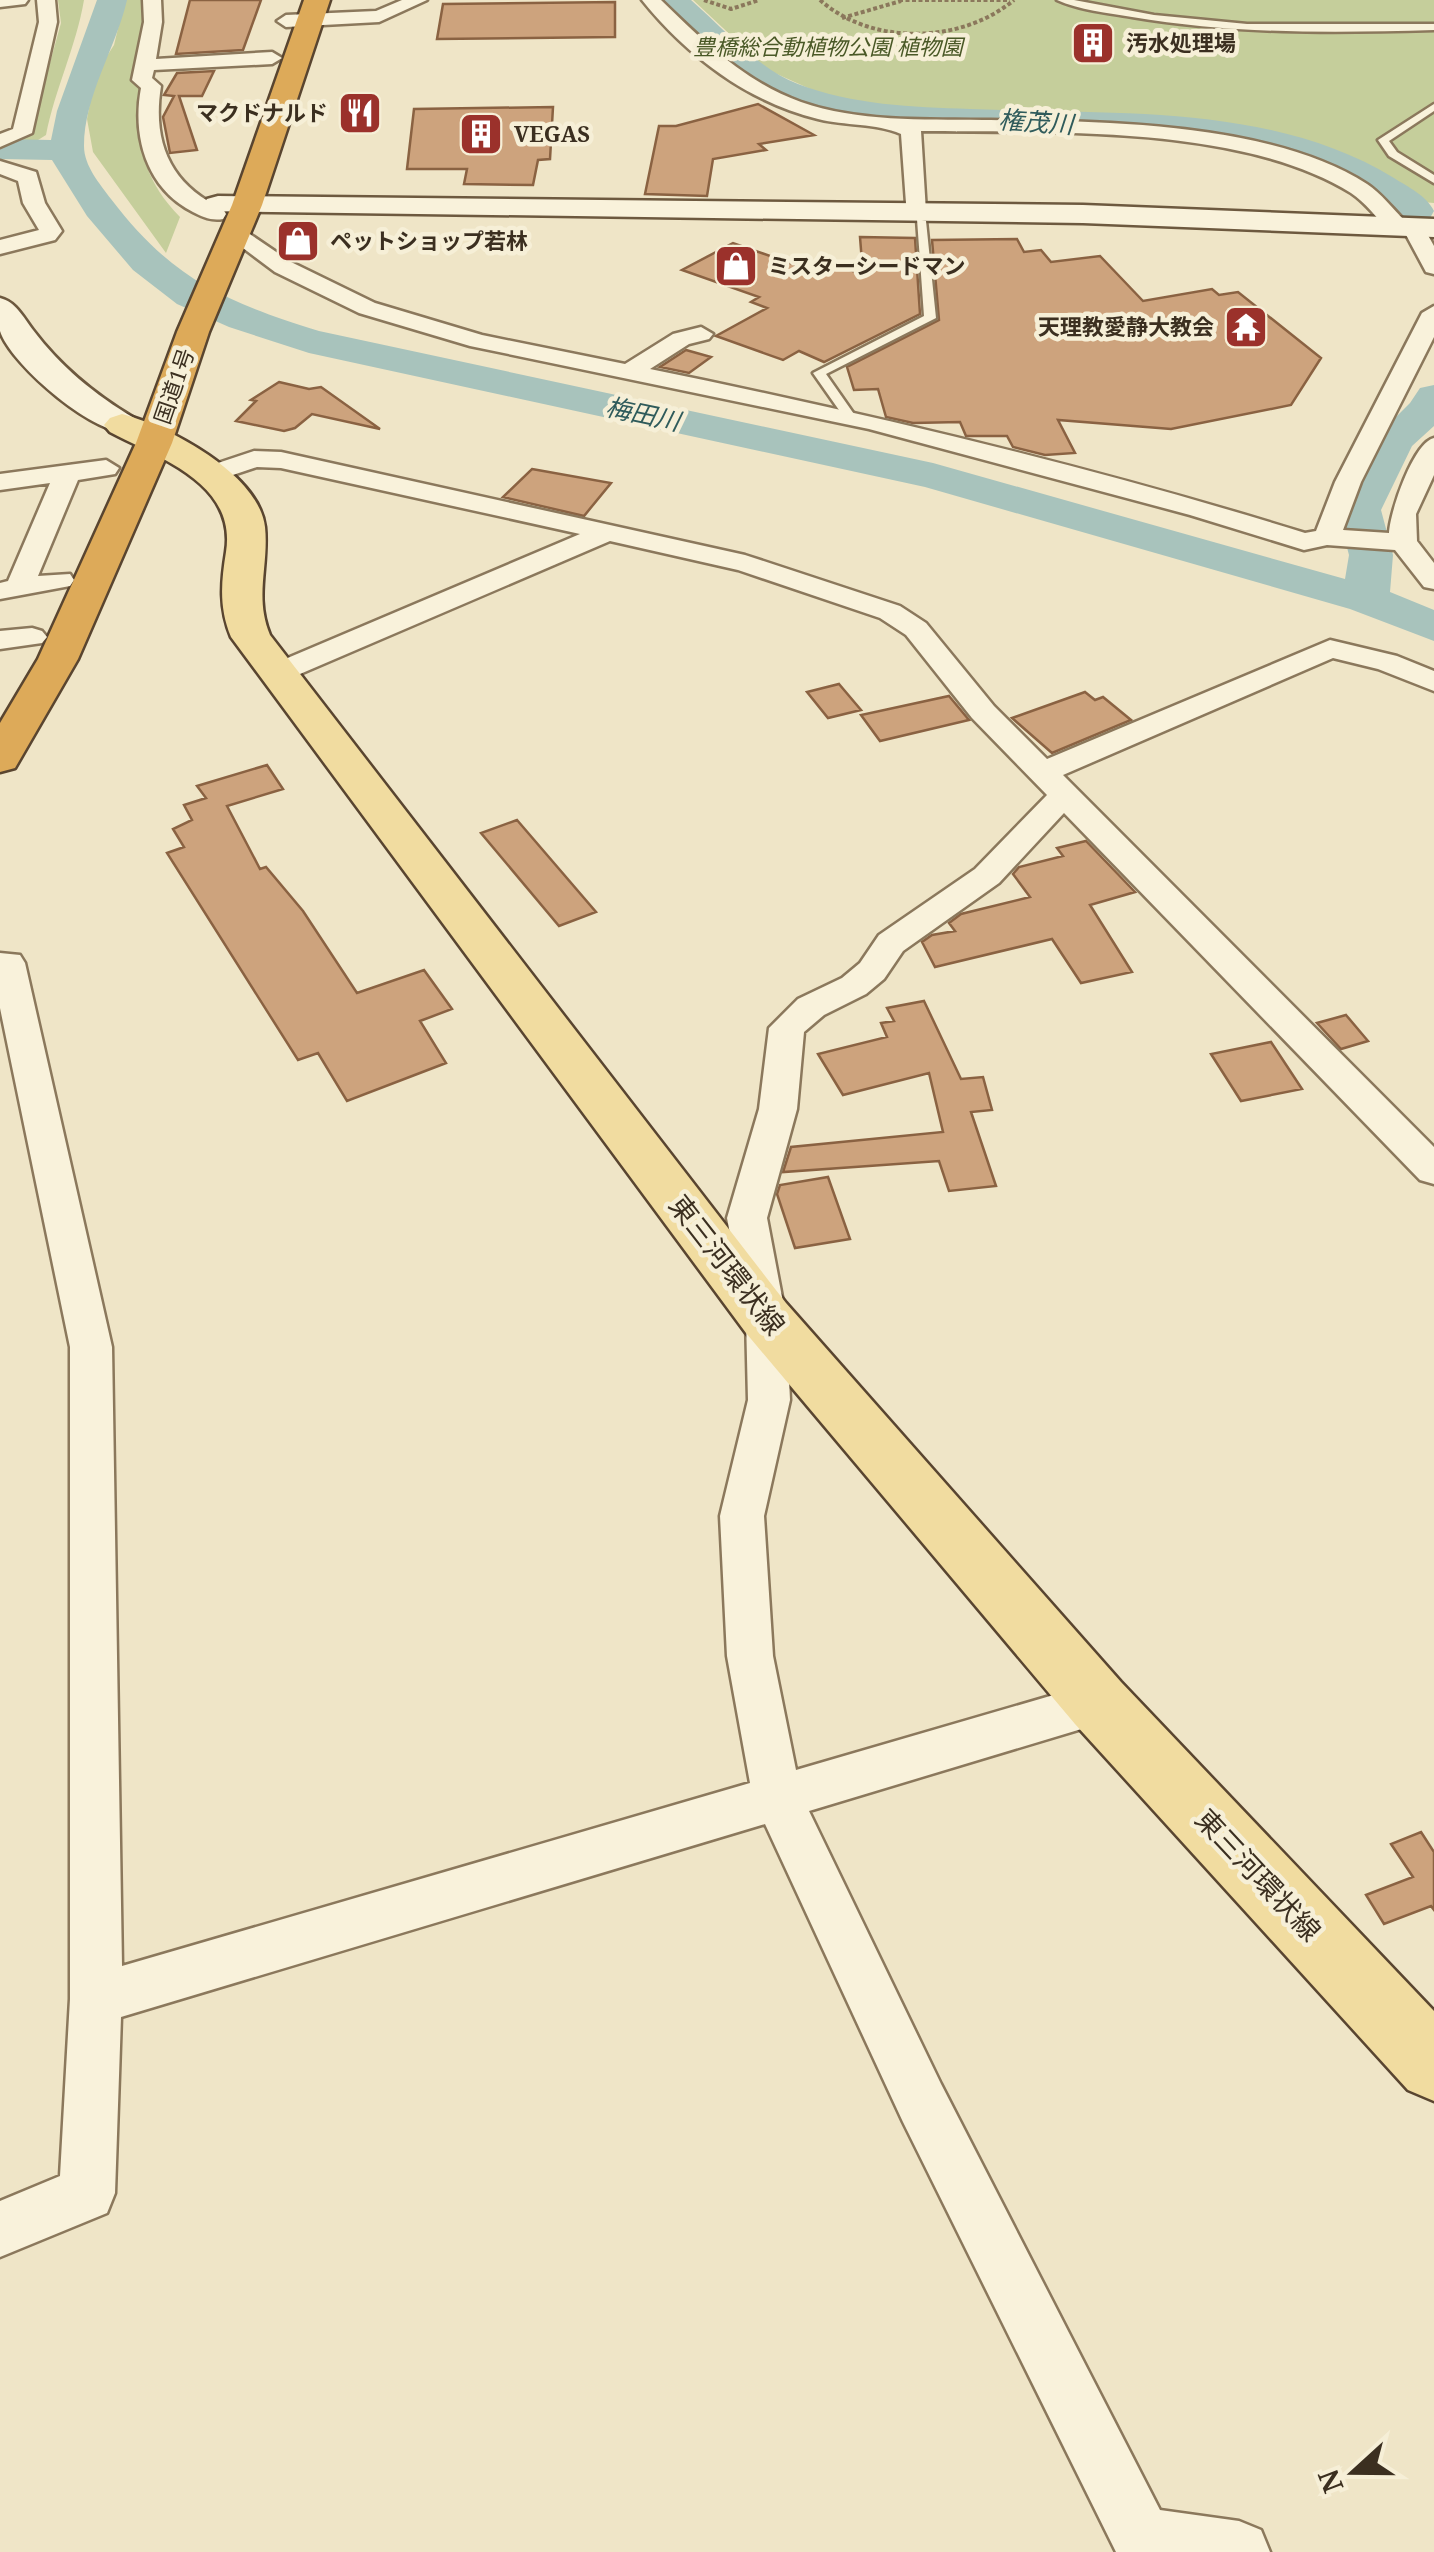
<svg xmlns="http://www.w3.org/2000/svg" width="1434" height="2552" font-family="'Noto Serif','Noto Sans JP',serif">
<rect width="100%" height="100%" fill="#efe5c7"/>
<!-- green -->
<path fill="#c5ce9b" d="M58 0H84C76 47 55 89 46 135L30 145 12 144 30 135 61 23Z
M125 0H150C147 80 113 149 180 217L166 253 93 152 87 119 95 75 114 45Z
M693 0H1434V203L1422 202 1385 176 1356 163 1266 133 1160 121 901 110 828 97 768 70Z"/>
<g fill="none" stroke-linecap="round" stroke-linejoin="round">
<!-- river -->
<path fill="#a8c3bc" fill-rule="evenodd" d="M97 0H127C116 48 84 96 84 146 84 166 100 184 111 199 173 280 224 301 319 331L933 463 1345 579 1349 555 1337 510 1373 440 1410 403 1420 388 1434 385V426L1412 446 1381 510 1393 555 1390 592 1434 610V641L1350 609 925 487 309 353 229 327 177 304 133 270 87 216 52 160 0 159V139L51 140 57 111Z
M658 0H691C723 28 758 69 798 84 853 105 912 107 970 109 1110 115 1270 102 1394 178 1408 187 1427 196 1434 211L1430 218 1417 221 1404 218 1337 175 1262 149 1175 138 881 125 778 99 756 89Z"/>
</g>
<!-- building -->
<path fill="#cda37d" stroke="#8a6242" stroke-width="2.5" d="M190 0H261L243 50 176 54Z
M615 2V37L437 39 443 4Z
M214 71 202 96H179L197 150 170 153 163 117 174 96 164 95 177 73Z
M758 104 814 135 759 144 766 150 713 159 707 196 645 194 659 126H676Z
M553 107 550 159 538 160 533 185 464 184 467 169H407L414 109Z
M860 237 915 238 920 314 824 362 799 351 783 360 716 336 767 308 751 302 759 297 682 270 733 243 810 270 826 261 863 275Z
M1017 239 1024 252 1041 250 1051 262 1100 256 1143 301 1212 289 1219 295 1238 292 1321 358 1291 405 1171 429 1058 420 1075 453 1045 455 1013 447 1007 436H966L960 422 913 423 886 417 878 389 854 390 847 367 939 320 932 240Z
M686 350 711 357 689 373 660 367Z
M279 382 309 389 321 387 380 429 312 414 295 428 284 431 236 421 256 401 251 400Z
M532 469 611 483 584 516 503 497Z
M839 684 861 710 828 718 807 692Z
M1085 692 1095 700 1103 697 1131 720 1052 753 1012 718Z
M949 696 969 720 880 741 861 715Z
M267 765 283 789 227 806 260 869 266 867 303 911 357 993 424 970 452 1009 420 1021 446 1063 347 1101 318 1053 298 1060 167 853 184 847 173 829 192 820 184 805 206 798 197 786Z
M517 820 596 912 559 926 481 833Z
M1086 841 1135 892 1090 905 1132 972 1081 983 1052 939 935 967 922 942 932 935 955 931 949 923 961 914 1030 897 1013 874 1019 867 1063 856 1057 848Z
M924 1001 961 1079 983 1077 992 1110 971 1112 996 1186 949 1191 939 1161 783 1172 791 1147 943 1132 929 1073 843 1095 818 1054 887 1037 881 1023 894 1021 887 1008Z
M1346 1015 1368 1041 1341 1049 1317 1023Z
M1271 1042 1302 1089 1241 1101 1211 1054Z
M828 1177 850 1239 795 1248 777 1194 780 1185Z
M1421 1832 1434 1852V1910L1431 1906 1384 1924 1366 1895 1413 1877 1391 1844Z"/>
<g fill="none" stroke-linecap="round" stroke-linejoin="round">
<!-- lane casing -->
<g stroke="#8b785c" stroke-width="5">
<path id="lane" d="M1057 0H1074L1154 15 1247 24H1434V30C1333 33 1232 34 1132 17 1108 13 1079 10 1057 0Z
M1434 104V111L1389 141 1397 152 1434 175V183L1389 156 1378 140Z
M917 219 926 221 936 318 826 374 856 417 846 420 813 373 924 316Z"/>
</g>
<!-- street casing -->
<g stroke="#8b785c" stroke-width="5">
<path id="street" d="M0 0H28L25 4 0 7Z
M37 0H55L57 22 32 133 0 147V134L13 129 14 125 39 22Z
M143 0H161L162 22 156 59 272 52 282 58 272 64 154 70 152 78 161 86C152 142 170 185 223 209L226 214 223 219C211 221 203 217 193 212 146 188 132 136 141 88L132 80 144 22Z
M402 0H427L379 22 286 27 277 21 286 15 376 11Z
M642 0H661C703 41 745 82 801 102 858 122 922 119 982 120 1096 121 1268 121 1367 184 1381 193 1393 209 1405 221H1420L1434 246V274L1426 272 1404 231H1389C1377 218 1365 202 1351 193 1240 124 1049 133 921 131L926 212 923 217H907L901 134C876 123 845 126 818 119 748 102 687 56 642 0Z
M0 161 36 172 45 203 62 231 55 240 0 254V240L39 230 23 203 18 181 0 174Z
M235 224 291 262 375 303 482 335 625 364 673 334 701 327 713 334 709 339 689 344 650 369C871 414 1090 466 1305 533L1316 531 1335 482 1422 313 1434 306V337L1361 482 1343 530 1389 533C1390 512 1413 443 1434 438V475L1416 514 1417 541 1434 563V589L1424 587 1395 550 1327 545 1304 550 1190 515 869 429 470 346 359 313 275 272 227 236 224 231Z
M254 451 281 452 745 555 900 606 926 623 994 706 1047 759 1330 640 1397 656 1434 671V691L1378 669 1333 658 1063 775 1434 1147V1184L1420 1180 1064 813 999 883 903 951 884 979 866 994 824 1015 804 1032 797 1109 767 1218 786 1318 790 1400 764 1516 773 1656 796 1770 1098 1682 1115 1688 1122 1703 1115 1718 1098 1724 809 1811 941 2084 1160 2510 1239 2521 1261 2530 1270 2552H1116L903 2122 765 1824 121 2017 115 2193 107 2213 0 2257V2201L60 2176 70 1999V1347L0 1008V953L20 955 25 963 112 1347 122 1966 750 1783 727 1656 720 1516 748 1400 746 1318 727 1218 759 1109 769 1028 798 999 842 978 860 963 879 935 975 869 1047 795 972 718 906 635 880 618 738 570 610 541 286 680H264L260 674 264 668 580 534 281 468 257 467 212 482 199 474 203 468Z
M106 460 119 468 115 474 78 480 38 576 70 574 74 580 70 586 0 599V583L8 581 50 483 0 490V474Z
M32 628 42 631 47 637 42 643 0 649V631Z"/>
</g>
<!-- secondary casing -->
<g stroke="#6d593f" stroke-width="5">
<path id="secondary" d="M218 196 1083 205 1434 219V237L1083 223 207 211 203 205 207 199Z
M0 298C16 302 23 317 33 330 61 367 94 394 134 418L140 425 134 432C99 441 10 364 0 331 0 322 0 308 0 298Z"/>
</g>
<!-- primary casing -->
<g stroke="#594530" stroke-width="5">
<path id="primary" d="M122 414C168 426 259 474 265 527 269 565 254 597 270 635L786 1303 1121 1682 1434 2011V2101L1408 2090 1075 1724 746 1333 231 637C219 608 221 583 226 552 237 483 159 458 110 432L104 425 110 418Z"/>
</g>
<!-- highway casing -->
<g stroke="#594530" stroke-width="5">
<path id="highway" d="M304 0H330L262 205 209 332 172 443 78 659 15 768 0 772V723L38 659 136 443 177 332 232 205Z"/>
</g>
<!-- path -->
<path stroke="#8b785c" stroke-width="4" stroke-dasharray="4 2.5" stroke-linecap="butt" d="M704 0 731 9 759 0
M820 0C872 46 961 44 1014 0
M899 0H1010
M842 18 901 1"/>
<!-- lane -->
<use href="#lane" fill="#f9f2db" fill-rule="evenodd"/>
<!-- street -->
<use href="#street" fill="#f9f2db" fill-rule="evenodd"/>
<!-- secondary -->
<use href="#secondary" fill="#f9f2db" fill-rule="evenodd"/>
<!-- primary -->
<use href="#primary" fill="#f1dca0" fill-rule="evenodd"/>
<!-- highway -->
<use href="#highway" fill="#ddaa59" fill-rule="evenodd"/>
</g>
<!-- icons -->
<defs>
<g id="building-square" transform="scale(2.25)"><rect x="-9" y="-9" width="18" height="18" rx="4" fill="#9b312b" stroke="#f6efd7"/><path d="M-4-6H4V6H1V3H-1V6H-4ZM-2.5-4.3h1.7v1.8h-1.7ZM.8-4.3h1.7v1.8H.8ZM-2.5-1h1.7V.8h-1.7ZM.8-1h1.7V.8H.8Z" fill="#fff"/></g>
<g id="restaurant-square" transform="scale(2.25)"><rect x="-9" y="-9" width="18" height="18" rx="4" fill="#9b312b" stroke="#f6efd7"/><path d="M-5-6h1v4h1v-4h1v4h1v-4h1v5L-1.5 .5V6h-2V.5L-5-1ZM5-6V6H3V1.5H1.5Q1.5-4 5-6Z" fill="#fff"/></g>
<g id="shop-square" transform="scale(2.25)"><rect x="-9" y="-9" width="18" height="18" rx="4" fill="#9b312b" stroke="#f6efd7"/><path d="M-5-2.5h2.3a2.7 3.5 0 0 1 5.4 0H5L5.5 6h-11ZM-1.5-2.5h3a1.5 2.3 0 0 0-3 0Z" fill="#fff"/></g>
<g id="temple-square" transform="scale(2.25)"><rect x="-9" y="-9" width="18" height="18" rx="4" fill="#9b312b" stroke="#f6efd7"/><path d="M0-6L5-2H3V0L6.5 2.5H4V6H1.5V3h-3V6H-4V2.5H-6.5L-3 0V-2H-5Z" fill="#fff"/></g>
</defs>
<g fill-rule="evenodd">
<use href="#building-square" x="1093" y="43"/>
<use href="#restaurant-square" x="360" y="113"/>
<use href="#building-square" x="481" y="134"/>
<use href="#shop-square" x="298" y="241"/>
<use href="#shop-square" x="736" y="266"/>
<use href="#temple-square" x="1246" y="327"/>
</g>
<g text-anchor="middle" stroke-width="9" stroke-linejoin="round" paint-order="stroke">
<!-- far-poi labels -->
<g font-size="22" font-weight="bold" fill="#3b2f20" stroke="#f6efd7" text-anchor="start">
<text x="1126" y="51">汚水処理場</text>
<text x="328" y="121" text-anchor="end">マクドナルド</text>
<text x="514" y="142">VEGAS</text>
<text x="330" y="249">ペットショップ若林</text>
<text x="768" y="274">ミスターシードマン</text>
<text x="1214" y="335" text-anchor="end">天理教愛静大教会</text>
</g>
<!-- far-park labels -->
<g font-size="22" font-style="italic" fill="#495826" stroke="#f6efd7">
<text x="828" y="55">豊橋総合動植物公園 植物園</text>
</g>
<!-- far-street labels -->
<g font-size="22" fill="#3b2f20" stroke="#f6efd7">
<text transform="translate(174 386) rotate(-71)" y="8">国道1号</text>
</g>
<!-- far-water labels -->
<g font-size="25" font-style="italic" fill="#2f5b5b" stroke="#f6efd7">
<text transform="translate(1036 122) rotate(4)" y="9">権茂川</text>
<text transform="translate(643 414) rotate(12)" y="9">梅田川</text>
</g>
<!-- street labels -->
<g font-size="28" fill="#3b2f20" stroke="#f6efd7">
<text transform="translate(727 1265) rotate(52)" y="10">東三河環状線</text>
<text transform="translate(1258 1875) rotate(47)" y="10">東三河環状線</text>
</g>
</g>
<!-- north arrow -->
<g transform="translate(1354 2472) rotate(249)" stroke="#f6efd7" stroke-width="8" paint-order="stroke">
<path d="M0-8L18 38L0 25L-18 38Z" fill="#3b2f20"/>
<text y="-15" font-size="28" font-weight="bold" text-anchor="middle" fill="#3b2f20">N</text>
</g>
</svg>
